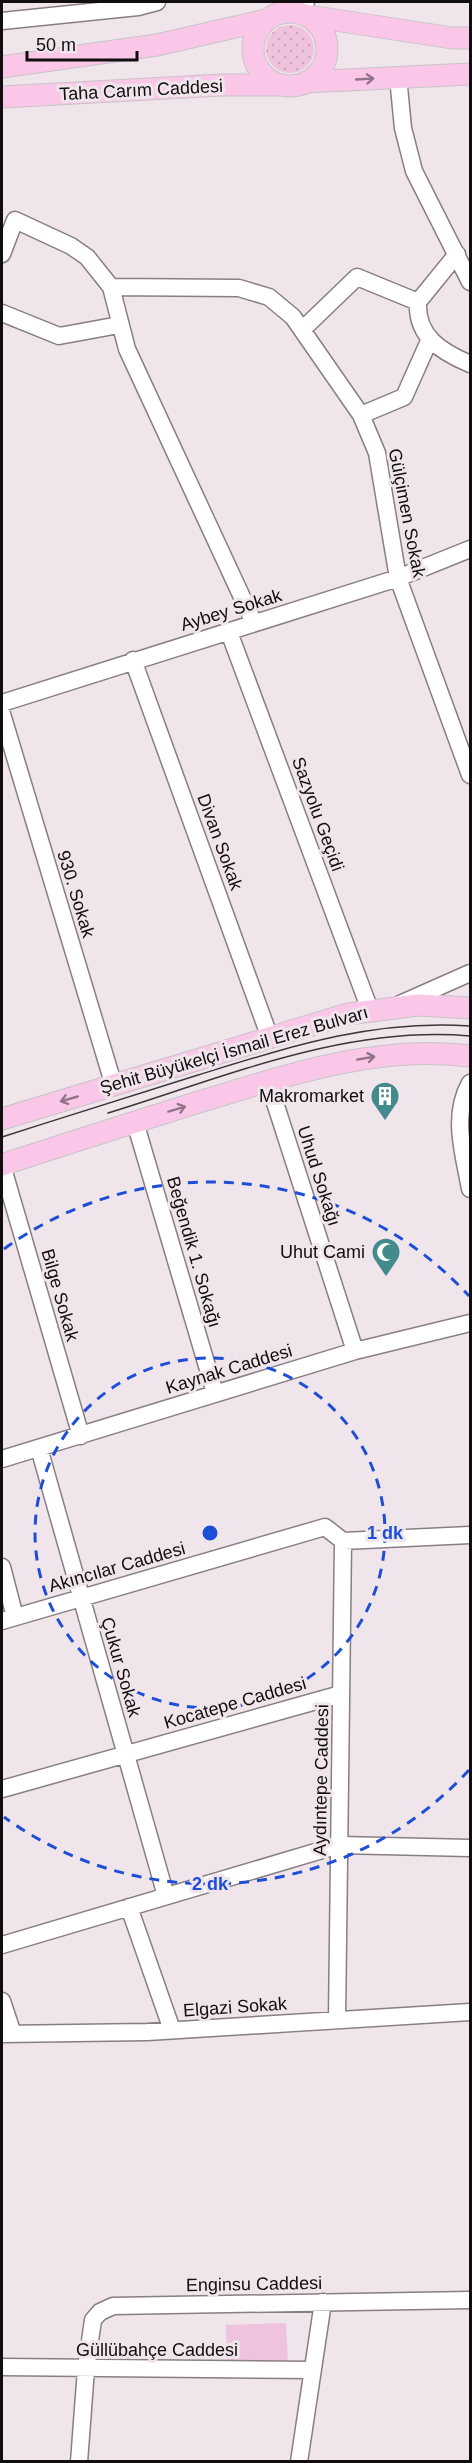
<svg xmlns="http://www.w3.org/2000/svg" width="472" height="2463" font-family="Helvetica,sans-serif">
<defs>
<pattern id="grass-dots" width="8" height="8" patternUnits="userSpaceOnUse" patternTransform="scale(1.5)"><rect width="8" height="8" fill="#efc3de"/><path d="M2 2h.1M6 6h.1" fill="none" stroke="#cca6bd" stroke-width="1.8" stroke-linecap="round"/></pattern>
</defs>
<rect width="100%" height="100%" fill="#f0e5eb"/>
<!-- grass -->
<path fill="url(#grass-dots)" d="M266 49a24 24 0 1 1 48 0a24 24 0 1 1-48 0Z"/>
<!-- park -->
<path fill="#efc3de" d="M286 2323 288 2363 227 2366 226 2325Z"/>
<g fill="none" stroke-linecap="round" stroke-linejoin="round">
<!-- minor casing -->
<g stroke="#887e84" stroke-width="19">
<path id="minor" d="M300 12 306 2
M2 21 138 7 157 2
M398 77 403 128 414 171 470 282
M2 254 15 220 71 246 87 257 111 287 127 349 254 623
M457 254 418 302C416 337 442 352 470 364
M111 287 239 288 269 297 293 317 361 415 377 453 398 578 470 775
M2 313 59 336 119 325
M302 330 357 277 418 302
M361 415 404 397 429 341
M229 632 370 1010
M133 660 270 1038
M2 703 398 578 470 549
M2 714 114 1086
M400 1004 470 973
M268 1081 355 1351
M470 1083C451 1117 464 1154 470 1189
M135 1122 215 1393
M2 1165 81 1436
M39 1448 166 1896
M2 1459 355 1351 470 1323
M343 1541 470 1535
M2 1567 15 1617
M2 1621 325 1527 343 1541
M2 1789 341 1694
M129 1907 172 2030
M2 1945 339 1845 470 1848
M2 2001 13 2034
M337 2020 343 1541
M2 2034 147 2032 470 2012
M2 2367 313 2370
M79 2462 86 2369 93 2320 100 2312 113 2306 470 2300
M299 2462 323 2302"/>
</g>
<!-- major casing -->
<g stroke="#c6c5c6" stroke-width="23">
<path id="major" d="M253 49a37 37 0 1 1 74 0a37 37 0 1 1-74 0Z
M309 16 452 38H470
M2 67 157 45 266 20
M306 82 470 74
M2 97 222 85H280
M2 1119 348 1014 418 1005 470 1008
M2 1165C68 1143 135 1122 202 1101 289 1075 379 1044 470 1056"/>
</g>
<!-- minor -->
<use href="#minor" stroke="#fff" stroke-width="16"/>
<!-- major -->
<use href="#major" stroke="#fbc7e8" stroke-width="21"/>
<!-- tram -->
<path stroke="#3b3639" stroke-width="1.5" d="M108 1113C225 1077 346 1025 470 1036
M2 1137C67 1116 132 1096 198 1075 289 1047 374 1019 470 1026"/>
</g>
<!-- one-way arrows -->
<defs><path id="oneway-shaft" d="M-6 0H5M1.5-3L5.5 0L1.5 3" fill="none" stroke-width="1.6" stroke-linecap="round" stroke-linejoin="round" transform="scale(1.5)"/></defs>
<g stroke="#927487">
<use href="#oneway-shaft" transform="translate(365 79) rotate(-3)"/>
<use href="#oneway-shaft" transform="translate(366 1058) rotate(-10)"/>
<use href="#oneway-shaft" transform="translate(69 1099) rotate(164)"/>
<use href="#oneway-shaft" transform="translate(177 1109) rotate(-17)"/>
</g>
<!-- distance rings -->
<g fill="none" stroke="#1d4ed8" stroke-width="3" stroke-dasharray="10 8">
<circle cx="210" cy="1533" r="175"/>
<path d="M469 1770A351 351 0 0 1 4 1817M4 1249A351 351 0 0 1 469 1296"/>
</g>
<!-- icons -->
<defs>
<g id="building-pin" transform="scale(1.5)"><path d="M0 17L-7.5 6A9.5 9.5 0 1 1 7.5 6Z" fill="#428a8c" stroke="#f0e5eb"/><path d="M-4-6H4V6H1V3H-1V6H-4ZM-2.5-4.3h1.7v1.8h-1.7ZM.8-4.3h1.7v1.8H.8ZM-2.5-1h1.7V.8h-1.7ZM.8-1h1.7V.8H.8Z" fill="#fff"/></g>
<g id="mosque-pin" transform="scale(1.5)"><path d="M0 17L-7.5 6A9.5 9.5 0 1 1 7.5 6Z" fill="#428a8c" stroke="#f0e5eb"/><path d="M3.5-4.9A6 6 0 1 0 3.5 4.9A5 5 0 1 1 3.5-4.9Z" fill="#fff"/></g>
</defs>
<g fill-rule="evenodd">
<use href="#building-pin" x="385" y="1096"/>
<use href="#mosque-pin" x="386" y="1252"/>
</g>
<g text-anchor="middle" stroke-width="6" stroke-linejoin="round" paint-order="stroke">
<!-- street labels -->
<g font-size="18" fill="#120e10" stroke="#f0e5eb">
<text transform="translate(141 90) rotate(-3)" y="6">Taha Carım Caddesi</text>
<text transform="translate(407 513) rotate(79)" y="6">Gülçimen Sokak</text>
<text transform="translate(231 610) rotate(-17)" y="6">Aybey Sokak</text>
<text transform="translate(318 814) rotate(70)" y="6">Sazyolu Geçidi</text>
<text transform="translate(220 842) rotate(70)" y="6">Divan Sokak</text>
<text transform="translate(76 894) rotate(73)" y="6">930. Sokak</text>
<text transform="translate(234 1050) rotate(-16)" y="6">Şehit Büyükelçi İsmail Erez Bulvarı</text>
<text transform="translate(319 1176) rotate(72)" y="6">Uhud Sokağı</text>
<text transform="translate(194 1252) rotate(74)" y="6">Beğendik 1. Sokağı</text>
<text transform="translate(60 1295) rotate(74)" y="6">Bilge Sokak</text>
<text transform="translate(229 1369) rotate(-17)" y="6">Kaynak Caddesi</text>
<text transform="translate(117 1567) rotate(-16)" y="6">Akıncılar Caddesi</text>
<text transform="translate(121 1667) rotate(74)" y="6">Çukur Sokak</text>
<text transform="translate(235 1703) rotate(-16)" y="6">Kocatepe Caddesi</text>
<text transform="translate(321 1780) rotate(-89)" y="6">Aydıntepe Caddesi</text>
<text transform="translate(235 2007) rotate(-4)" y="6">Elgazi Sokak</text>
<text transform="translate(254 2284) rotate(-1)" y="6">Enginsu Caddesi</text>
<text x="157" y="2356">Güllübahçe Caddesi</text>
</g>
<!-- poi labels -->
<g font-size="18" fill="#120e10" stroke="#f0e5eb" text-anchor="end">
<text x="364" y="1102">Makromarket</text>
<text x="365" y="1258">Uhut Cami</text>
</g>
</g>
<circle cx="210" cy="1533" r="9" fill="#1d4ed8" stroke="#f0e5eb" stroke-width="3"/>
<g font-size="18" text-anchor="middle" font-weight="bold" fill="#1d4ed8" stroke="#f0e5eb" stroke-width="6" stroke-linejoin="round" paint-order="stroke">
<text x="385" y="1539">1 dk</text>
<text x="210" y="1890">2 dk</text>
</g>
<!-- border -->
<rect width="472" height="2463" fill="none" stroke="#120e10" stroke-width="6"/>
<!-- scale -->
<path d="M27 51v9h110v-9" fill="none" stroke="#120e10" stroke-width="3"/>
<text x="36" y="51" font-size="18" fill="#120e10" stroke="#f0e5eb" stroke-width="4.5" paint-order="stroke">50 m</text>
</svg>
